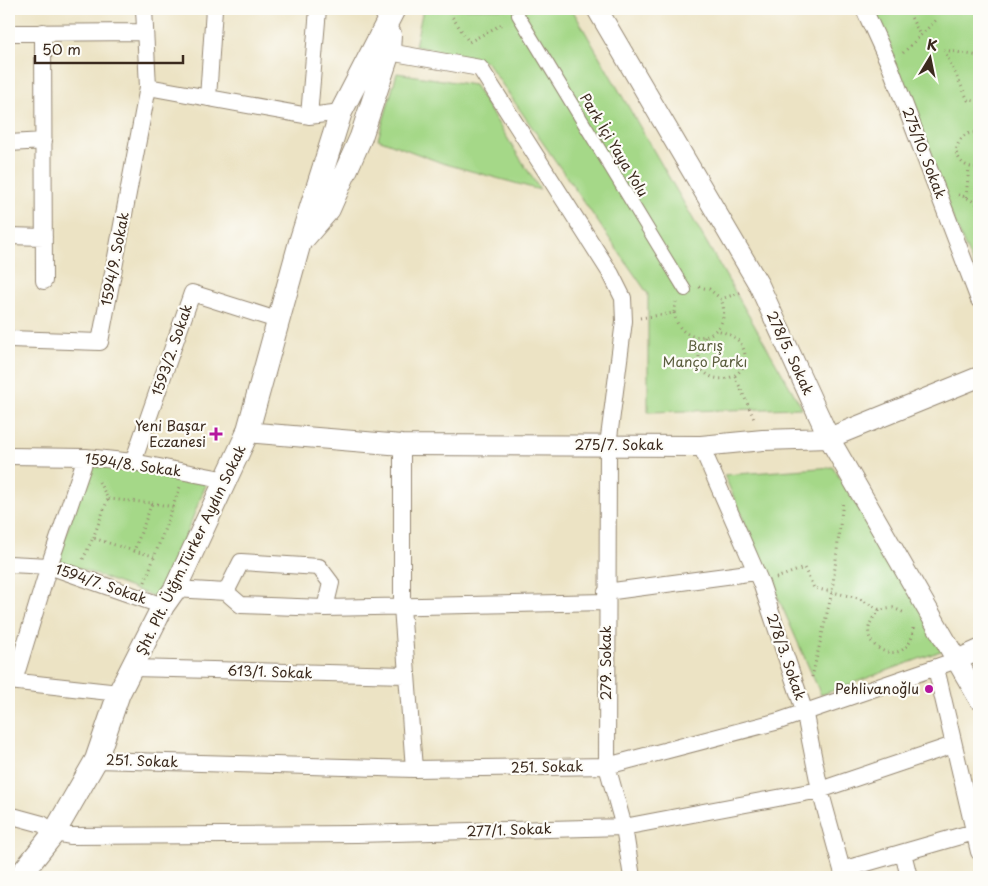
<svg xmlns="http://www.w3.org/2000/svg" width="988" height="886" font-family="'Playpen Sans',sans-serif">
<rect width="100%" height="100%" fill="#fdfcf7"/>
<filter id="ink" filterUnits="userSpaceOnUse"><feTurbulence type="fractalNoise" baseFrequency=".02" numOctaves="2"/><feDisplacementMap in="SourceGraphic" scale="10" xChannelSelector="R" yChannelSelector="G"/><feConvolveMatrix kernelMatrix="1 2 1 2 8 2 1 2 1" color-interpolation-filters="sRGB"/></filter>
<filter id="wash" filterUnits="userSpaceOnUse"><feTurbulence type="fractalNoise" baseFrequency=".0096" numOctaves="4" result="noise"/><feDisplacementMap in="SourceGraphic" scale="20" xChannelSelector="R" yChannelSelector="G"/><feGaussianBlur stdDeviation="1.12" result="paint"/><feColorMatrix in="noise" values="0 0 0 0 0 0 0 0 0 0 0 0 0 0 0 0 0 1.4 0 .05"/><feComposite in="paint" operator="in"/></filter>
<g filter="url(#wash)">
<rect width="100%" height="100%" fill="#ece3c4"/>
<!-- green -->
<path fill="#a5d888" stroke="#708153" d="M423 9H572L802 408 648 412V294L486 61 415 46Z
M864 9H979V279Z
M397 73 474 85 540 190 442 163 378 139Z
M89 462 207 482 160 599 58 560Z
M833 467 946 649 821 695 724 475Z"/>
</g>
<g filter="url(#ink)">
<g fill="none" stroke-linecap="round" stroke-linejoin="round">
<!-- pedestrian casing -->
<g stroke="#948671" stroke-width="14">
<path id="pedestrian" d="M518 15 685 290"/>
</g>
<!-- minor casing -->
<g stroke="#948671" stroke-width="18">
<path id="minor" d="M144 9 148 87 309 116 341 112
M864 9 890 66 979 300
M43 32 44 281
M9 33 145 32
M389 52 480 68 611 274 623 298 624 321 608 445 607 766 624 827 632 877
M208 98 214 9
M309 116 318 9
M9 143 44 141
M9 236 44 237
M9 339 100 342 148 87
M402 445V607L414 769
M701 446 761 583 804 710 820 790 844 877
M9 456 86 457 133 462 227 480
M133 462 192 293 277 320
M9 564 49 566 163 606
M175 589 226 592 241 605 325 608 606 602
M226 592 241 562 319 567 331 583 325 608
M606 592 756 572
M133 668 406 675
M936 668 979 852
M9 681 119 693
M14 681 49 566 86 457
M96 760 414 769 607 766 779 721 957 660
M9 815 42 824 54 833 70 836 357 834 624 827 820 790 953 745
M903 853 909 877
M842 870 974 832"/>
</g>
<!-- tertiary casing -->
<g stroke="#948671" stroke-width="22">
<path id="tertiary" d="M597 9 759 285 829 438 979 699
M246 432 402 445 701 446 763 440 829 438 979 377
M957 660 979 650"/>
</g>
<!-- secondary casing -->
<g stroke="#948671" stroke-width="24">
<path id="secondary" d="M305 237 329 209 361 137 389 52 390 34
M19 877 54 833 96 760 119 693 163 606 175 589 247 434 300 242 341 112 394 9"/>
</g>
<!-- path -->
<path stroke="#948671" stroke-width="3" stroke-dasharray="1 4" stroke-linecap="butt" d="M447 9 469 42 504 23
M907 9 920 35
M944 50 968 100 979 101
M944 50 979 56
M903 53 938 18
M979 133C966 131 958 138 956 152 960 163 967 169 979 167
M958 195 966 197 979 205
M966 197 969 168
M699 287 709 289 721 299 742 292
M674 313C682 354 736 337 721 299
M640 318 674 313 676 302
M705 337C703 343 699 349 699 356 697 387 747 386 745 355 744 348 741 342 735 338 730 334 723 332 717 330
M735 376 755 421
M152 503 173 507
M93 538 108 499
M134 551 154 556
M83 559 93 538 134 551 152 503 108 499 98 480
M776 578 804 568 814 588 858 598 880 610 893 608 905 613
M145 582 180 487
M880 610C841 647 915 676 913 625
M812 677 832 592 843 501"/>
<!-- pedestrian -->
<use href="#pedestrian" stroke="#fff" stroke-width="12"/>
<!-- minor -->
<use href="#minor" stroke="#fff" stroke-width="16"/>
<!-- tertiary -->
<use href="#tertiary" stroke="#fff" stroke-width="20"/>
<!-- secondary -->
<use href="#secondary" stroke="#fff" stroke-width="22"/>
</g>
</g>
<!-- markers -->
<g fill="#b5179e" stroke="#fdfcf7" stroke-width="2">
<path d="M213.5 426.5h5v5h5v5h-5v5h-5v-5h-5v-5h5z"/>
<circle cx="929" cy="689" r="5"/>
</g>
<g text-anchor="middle" stroke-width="4.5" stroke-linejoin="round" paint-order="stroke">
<!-- street labels -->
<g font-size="14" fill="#3b2a1e" stroke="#fdfcf7">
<text transform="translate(614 145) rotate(59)" y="5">Park İçi Yaya Yolu</text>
<text transform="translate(924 153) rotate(69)" y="5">275/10. Sokak</text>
<text transform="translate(115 259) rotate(-79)" y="5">1594/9. Sokak</text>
<text transform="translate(172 350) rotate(-71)" y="5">1593/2. Sokak</text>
<text transform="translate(790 353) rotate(65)" y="5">278/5. Sokak</text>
<text x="619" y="450">275/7. Sokak</text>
<text transform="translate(133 465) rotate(8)" y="5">1594/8. Sokak</text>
<text transform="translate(191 550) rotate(-64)" y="5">Şht. Plt. Ütğm.Türker Aydın Sokak</text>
<text transform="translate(101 584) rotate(19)" y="5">1594/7. Sokak</text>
<text transform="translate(786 657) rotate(71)" y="5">278/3. Sokak</text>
<text transform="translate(606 663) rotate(-90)" y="5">279. Sokak</text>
<text transform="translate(270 672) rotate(2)" y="5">613/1. Sokak</text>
<text transform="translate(142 761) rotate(2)" y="5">251. Sokak</text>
<text transform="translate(547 767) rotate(-1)" y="5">251. Sokak</text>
<text transform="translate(509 830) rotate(-2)" y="5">277/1. Sokak</text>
</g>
<!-- park labels -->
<g font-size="14" fill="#5b5e3e" stroke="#fdfcf7">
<text x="705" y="351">Barış<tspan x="705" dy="16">Manço Parkı</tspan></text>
</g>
<!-- poi labels -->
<g font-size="14" fill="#3b2a1e" stroke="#fdfcf7" text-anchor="end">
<text x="206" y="431">Yeni Başar<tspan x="206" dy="16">Eczanesi</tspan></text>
<text x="919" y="694">Pehlivanoğlu</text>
</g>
</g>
<!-- margin -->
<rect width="988" height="886" fill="none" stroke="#fdfcf7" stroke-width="30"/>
<!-- north arrow -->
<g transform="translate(930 58) rotate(10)" stroke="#fdfcf7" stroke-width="4" paint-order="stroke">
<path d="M0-4L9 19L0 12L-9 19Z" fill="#3b2a1e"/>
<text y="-8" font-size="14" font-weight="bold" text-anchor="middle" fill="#3b2a1e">K</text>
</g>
<!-- scale -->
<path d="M35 55v8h148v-8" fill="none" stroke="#3b2a1e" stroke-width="2.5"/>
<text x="42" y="55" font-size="15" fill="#3b2a1e" stroke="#fdfcf7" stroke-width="4" paint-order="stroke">50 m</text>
</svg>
